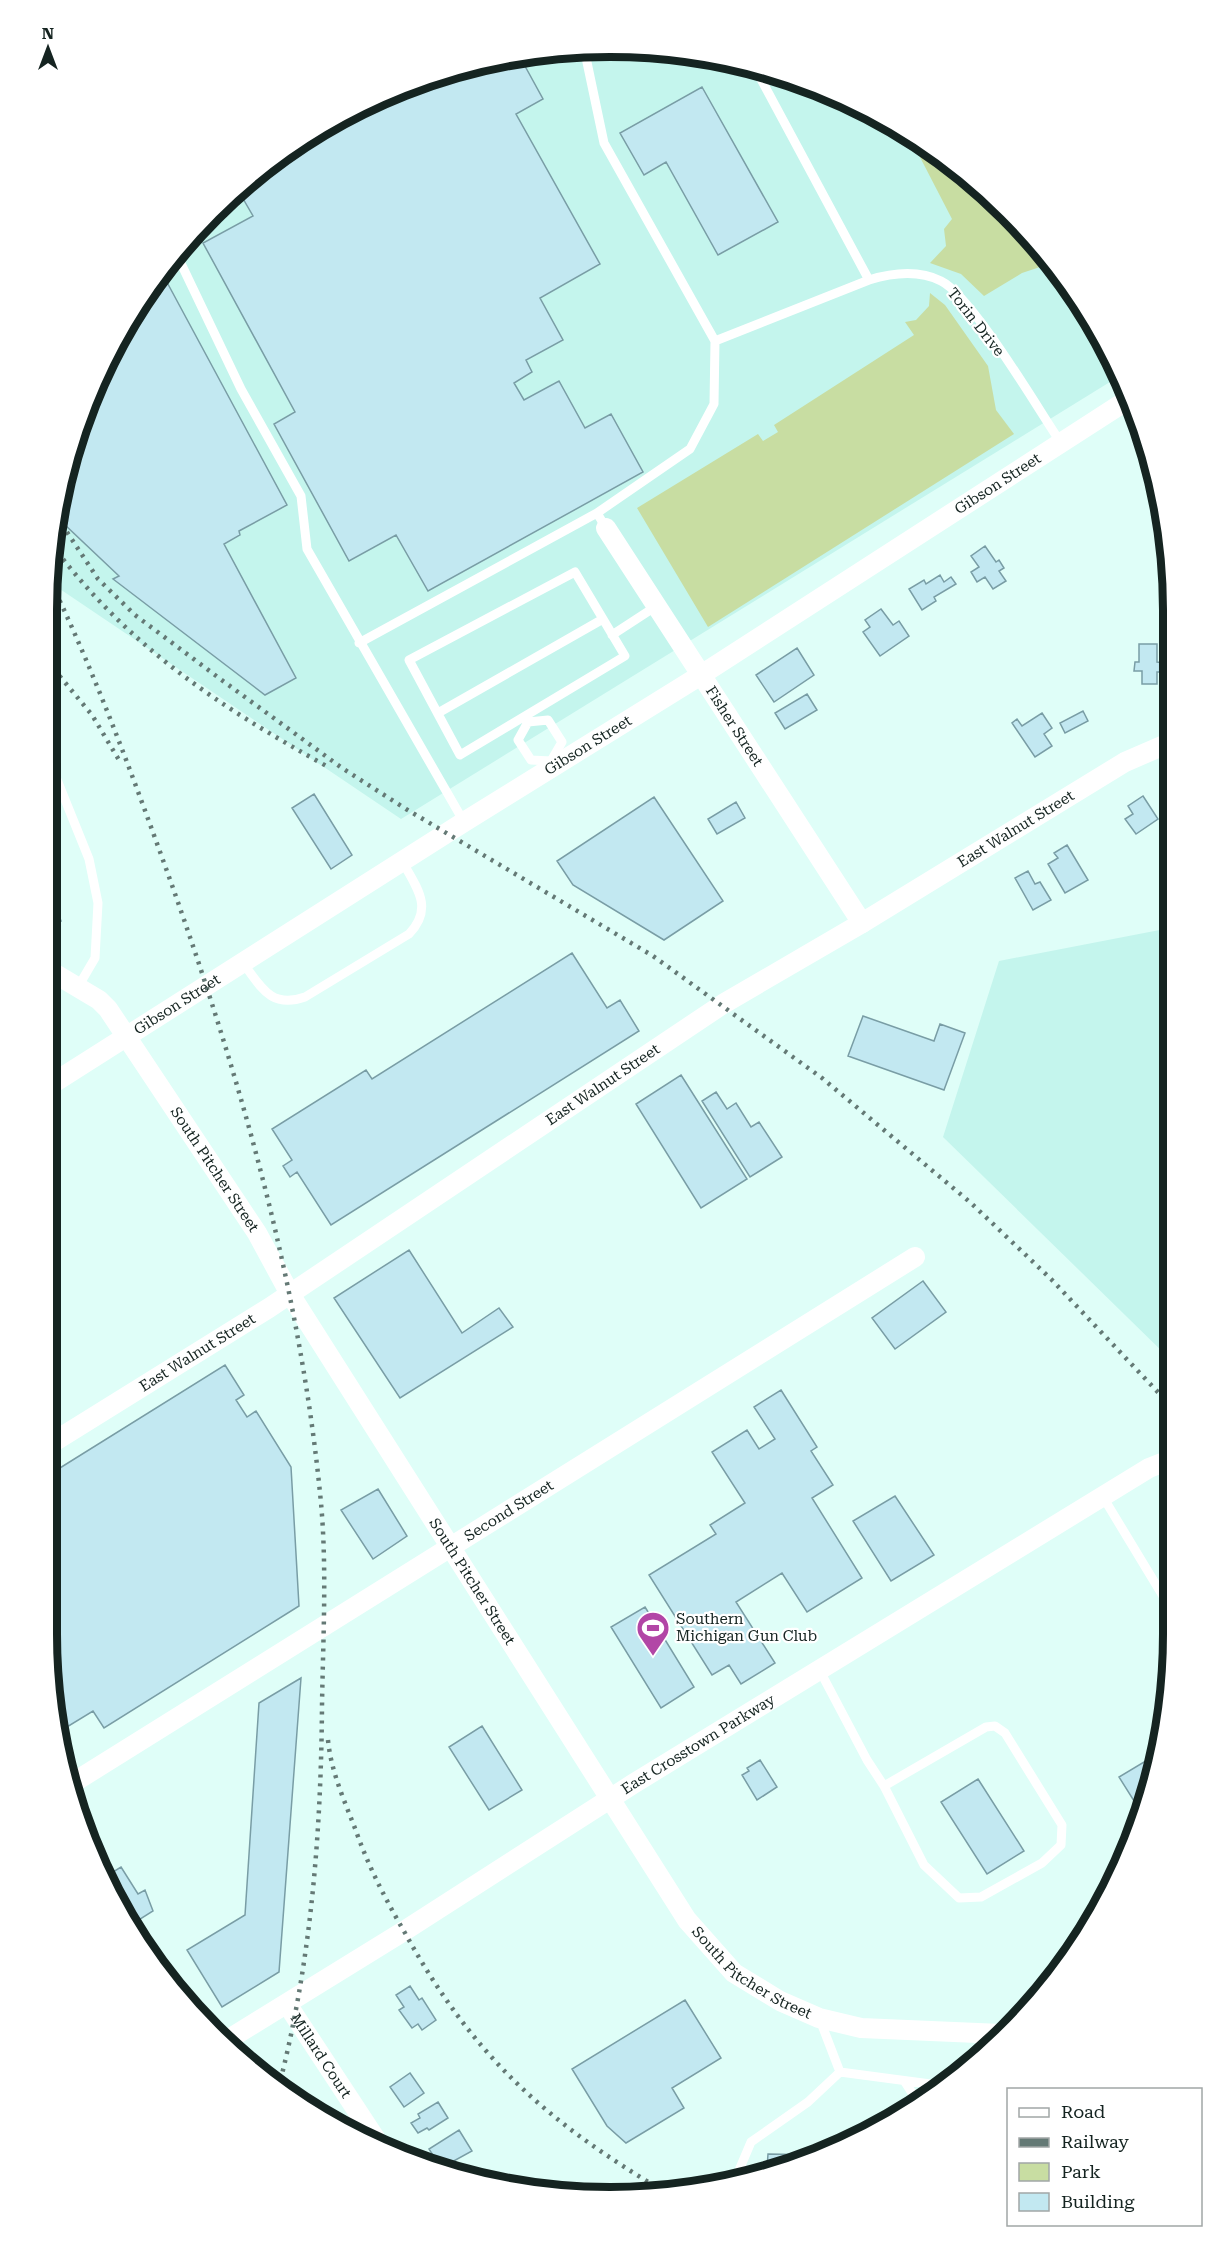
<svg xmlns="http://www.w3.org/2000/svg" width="1220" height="2244" font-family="'Roboto Serif',serif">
<rect width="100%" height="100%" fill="#dffef8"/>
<!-- built -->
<path fill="#c4f5ed" d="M573 48 683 51 791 76 891 122 982 187 1078 297 1118 377 401 819 48 581 66 464 122 329 186 239 267 163 360 105 464 66Z
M1170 928 1171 1360 943 1137 999 961Z"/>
<!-- green -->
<path fill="#c8dda2" d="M908 134 982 187 1049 264 1022 273 984 296 961 274 930 263 946 246 944 229 952 219Z
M930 293 945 305 988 366 996 410 1014 434 708 627 637 508 758 434 763 441 778 432 774 425 914 335 905 322 916 320 929 306Z"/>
<!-- building -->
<path fill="#c2e8f1" stroke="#799da5" stroke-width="1.5" d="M520 57 543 99 516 114 600 264 540 298 563 340 526 360 532 372 514 383 524 400 559 381 585 428 611 414 643 472 428 591 396 535 349 561 274 424 295 412 203 243 253 216 238 190 267 163 360 105 464 66Z
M702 87 778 222 718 255 666 162 644 175 620 133Z
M162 273 287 505 239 531 240 535 224 544 296 678 265 695 113 579 119 576 63 523 58 513 66 464 122 329Z
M985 546 996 562 999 560 1004 568 999 571 1006 581 993 589 985 577 977 582 971 572 979 567 971 556Z
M940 575 944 582 951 577 956 584 934 597 936 601 922 610 909 589 924 580 926 584Z
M881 609 893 625 899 621 909 636 880 656 863 632 870 627 865 620Z
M1139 644H1157V662L1165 663V672H1157V684H1142V671H1134L1135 662H1139Z
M797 648 814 675 774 702 756 675Z
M807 694 817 710 785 729 775 713Z
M1083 711 1088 721 1065 733 1060 723Z
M1042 713 1052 728 1044 734 1052 746 1035 757 1012 723 1017 719 1022 726Z
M314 794 352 855 331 869 292 808Z
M1143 796 1158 819 1136 834 1125 819 1133 814 1128 806Z
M654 797 723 901 664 940 573 885 557 861Z
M736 802 745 818 717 834 708 819Z
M1067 845 1088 880 1065 893 1048 864 1058 858 1054 853Z
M1028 871 1035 884 1040 882 1051 900 1033 910 1015 878Z
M47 883 61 921 47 926Z
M572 953 607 1008 620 1000 639 1031 331 1225 297 1172 290 1177 283 1166 292 1160 272 1129 366 1070 372 1079Z
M863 1016 934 1041 940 1024 965 1033 944 1090 848 1056Z
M681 1075 747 1179 701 1208 636 1104Z
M716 1092 727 1109 736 1103 751 1127 759 1122 782 1157 750 1177 702 1101Z
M409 1250 462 1333 499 1308 513 1327 400 1398 334 1298Z
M923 1281 946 1312 895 1349 872 1318Z
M225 1365 244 1395 236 1400 247 1417 256 1411 291 1467 299 1606 104 1728 93 1711 62 1730 46 1634 47 1476Z
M781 1390 817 1447 811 1451 833 1485 812 1498 862 1578 807 1612 782 1573 736 1602 775 1663 741 1684 729 1665 712 1675 649 1575 716 1534 710 1525 745 1503 712 1452 747 1430 759 1449 775 1439 754 1407Z
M378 1489 407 1536 373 1559 341 1510Z
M895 1496 934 1555 891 1581 853 1521Z
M1172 1560V1587L1160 1568Z
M645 1607 694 1687 661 1708 611 1627Z
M301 1678 279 1972 222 2007 187 1950 245 1915 259 1703Z
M482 1726 522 1790 489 1810 449 1747Z
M1159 1753 1154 1780 1141 1812 1119 1777Z
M760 1760 777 1787 757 1800 742 1775 749 1771 747 1768Z
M978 1779 1024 1851 987 1874 941 1802Z
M121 1867 138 1894 145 1890 153 1911 134 1923 108 1875Z
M410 1986 419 2000 422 1998 436 2020 422 2030 418 2024 412 2028 399 2010 404 2007 396 1995Z
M685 2000 721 2058 672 2088 684 2108 626 2143 607 2126 572 2069Z
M410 2073 424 2093 404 2107 390 2087Z
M438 2102 448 2118 429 2130 427 2128 418 2133 411 2123 420 2118 418 2114Z
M459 2130 472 2151 441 2168 429 2149Z
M768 2154 822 2155 767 2168Z"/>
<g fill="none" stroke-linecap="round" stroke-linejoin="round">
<!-- lane -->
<path stroke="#fff" stroke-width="9" d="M584 48 604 143 715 341 714 404 690 449 597 513
M755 68 869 280
M176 253 241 389 301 496 307 549 464 822
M715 341 869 280C892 273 919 270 941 281 972 296 1038 409 1061 443
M612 635 658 605
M359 643 597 513 606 528
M438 713 603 619 575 572 409 660 460 755 625 656 603 619
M528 722 548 720 562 742 551 761
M528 722 518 740 531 760 551 761
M47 755 89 859 98 903 95 958 78 987
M243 963C261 987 271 1009 305 997L409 934C434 908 417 888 402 861
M1103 1497 1172 1611
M820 1671 867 1760 884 1786 986 1727 995 1726 1005 1733 1062 1825 1061 1845 1042 1863 981 1897 959 1898 924 1865 884 1786
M820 2020 840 2072 938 2085
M905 2082 916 2099
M737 2175 751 2142 808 2102 840 2072"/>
<!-- street -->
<g stroke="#fff" stroke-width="20">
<path id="s1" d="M606 528 862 923"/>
<path id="s2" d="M47 969 99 1000 108 1009 257 1233 290 1294 687 1920 734 1973 780 2001 819 2018 861 2028 1001 2034"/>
<path id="s3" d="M47 1087 464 822 701 675 1129 399"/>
<path id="s4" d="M47 1446 269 1308 723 1004 862 923 1125 762 1169 743"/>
<path id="s5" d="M71 1784 915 1257"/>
<path id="s6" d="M287 2004 375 2138"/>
<path id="s7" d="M229 2039 404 1931 633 1784 1149 1468 1172 1459"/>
</g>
<!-- rail -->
<path stroke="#647975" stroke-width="4.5" stroke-dasharray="3 6" stroke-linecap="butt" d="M57 517 98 579 135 615 223 681 342 768 406 809 653 956 822 1078 971 1203 1051 1279 1171 1406
M52 545C130 648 218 706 330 768
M48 576C97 677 135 782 173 888 243 1087 301 1292 321 1503 327 1569 323 1640 322 1706 321 1834 311 1962 279 2086
M48 662 92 715 119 760
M328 1740C331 1772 345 1802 356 1831 369 1868 386 1900 405 1933 473 2056 545 2121 665 2192"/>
</g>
<!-- icons -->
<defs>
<g id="stadium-pin" transform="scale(1.725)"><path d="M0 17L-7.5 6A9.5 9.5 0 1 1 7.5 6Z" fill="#b246a6" stroke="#fff"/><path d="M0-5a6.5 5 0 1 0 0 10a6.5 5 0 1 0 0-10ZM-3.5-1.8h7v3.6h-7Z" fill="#fff"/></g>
</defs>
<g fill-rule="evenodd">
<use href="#stadium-pin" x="653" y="1628"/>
</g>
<g text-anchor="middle" stroke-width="4.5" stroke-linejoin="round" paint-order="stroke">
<!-- street labels -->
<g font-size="15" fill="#152421" stroke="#fff">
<text transform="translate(976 322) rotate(52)" y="5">Torin Drive</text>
<text dy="5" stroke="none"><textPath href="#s3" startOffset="1126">Gibson Street</textPath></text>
<text dy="5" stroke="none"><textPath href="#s1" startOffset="236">Fisher Street</textPath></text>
<text dy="5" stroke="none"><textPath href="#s3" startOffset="640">Gibson Street</textPath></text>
<text dy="5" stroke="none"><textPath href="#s4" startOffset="1149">East Walnut Street</textPath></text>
<text dy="5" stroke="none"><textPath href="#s3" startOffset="154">Gibson Street</textPath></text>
<text dy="5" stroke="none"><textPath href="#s4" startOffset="663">East Walnut Street</textPath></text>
<text dy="5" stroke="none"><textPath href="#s2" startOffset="266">South Pitcher Street</textPath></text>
<text dy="5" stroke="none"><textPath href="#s4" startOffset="177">East Walnut Street</textPath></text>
<text dy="5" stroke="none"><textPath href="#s5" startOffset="516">Second Street</textPath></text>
<text dy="5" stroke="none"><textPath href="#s2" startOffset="752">South Pitcher Street</textPath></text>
<text dy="5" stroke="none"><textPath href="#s7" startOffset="554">East Crosstown Parkway</textPath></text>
<text dy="5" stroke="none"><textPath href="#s2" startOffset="1238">South Pitcher Street</textPath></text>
<text dy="5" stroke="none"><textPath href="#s6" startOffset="62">Millard Court</textPath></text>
</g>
<!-- poi labels -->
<g font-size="15" fill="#152421" stroke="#fff" text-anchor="start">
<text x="676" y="1624">Southern<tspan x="676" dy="17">Michigan Gun Club</tspan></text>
</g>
</g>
<!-- crop -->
<path d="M0 0H1220V2244H0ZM610 57H610A553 553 0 0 1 1163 610V1634A553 553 0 0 1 610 2187H610A553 553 0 0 1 57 1634V610A553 553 0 0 1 610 57Z" fill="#fff" fill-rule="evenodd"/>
<path fill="none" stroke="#152421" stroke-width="8" d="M610 57H610A553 553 0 0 1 1163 610V1634A553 553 0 0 1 610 2187H610A553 553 0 0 1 57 1634V610A553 553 0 0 1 610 57Z"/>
<!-- legend -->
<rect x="1007" y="2088" width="195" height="138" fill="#ffffff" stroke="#a1a7a6" stroke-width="1.5"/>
<rect x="1019" y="2108" width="30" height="9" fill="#ffffff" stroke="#a1a7a6" stroke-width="1.5"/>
<text x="1061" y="2118" font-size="18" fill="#152421">Road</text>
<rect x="1019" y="2138" width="30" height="9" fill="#647975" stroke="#a1a7a6" stroke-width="1.5"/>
<text x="1061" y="2148" font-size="18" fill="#152421">Railway</text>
<rect x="1019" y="2163" width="30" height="18" fill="#c8dda2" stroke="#a1a7a6" stroke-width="1.5"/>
<text x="1061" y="2178" font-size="18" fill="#152421">Park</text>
<rect x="1019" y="2193" width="30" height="18" fill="#c2e8f1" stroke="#a1a7a6" stroke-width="1.5"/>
<text x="1061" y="2208" font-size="18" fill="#152421">Building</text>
<!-- north arrow -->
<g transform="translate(48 48)" stroke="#ffffff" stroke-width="4.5" paint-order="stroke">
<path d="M0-4.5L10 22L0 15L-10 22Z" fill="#152421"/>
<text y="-9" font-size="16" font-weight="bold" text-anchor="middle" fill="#152421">N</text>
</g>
</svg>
